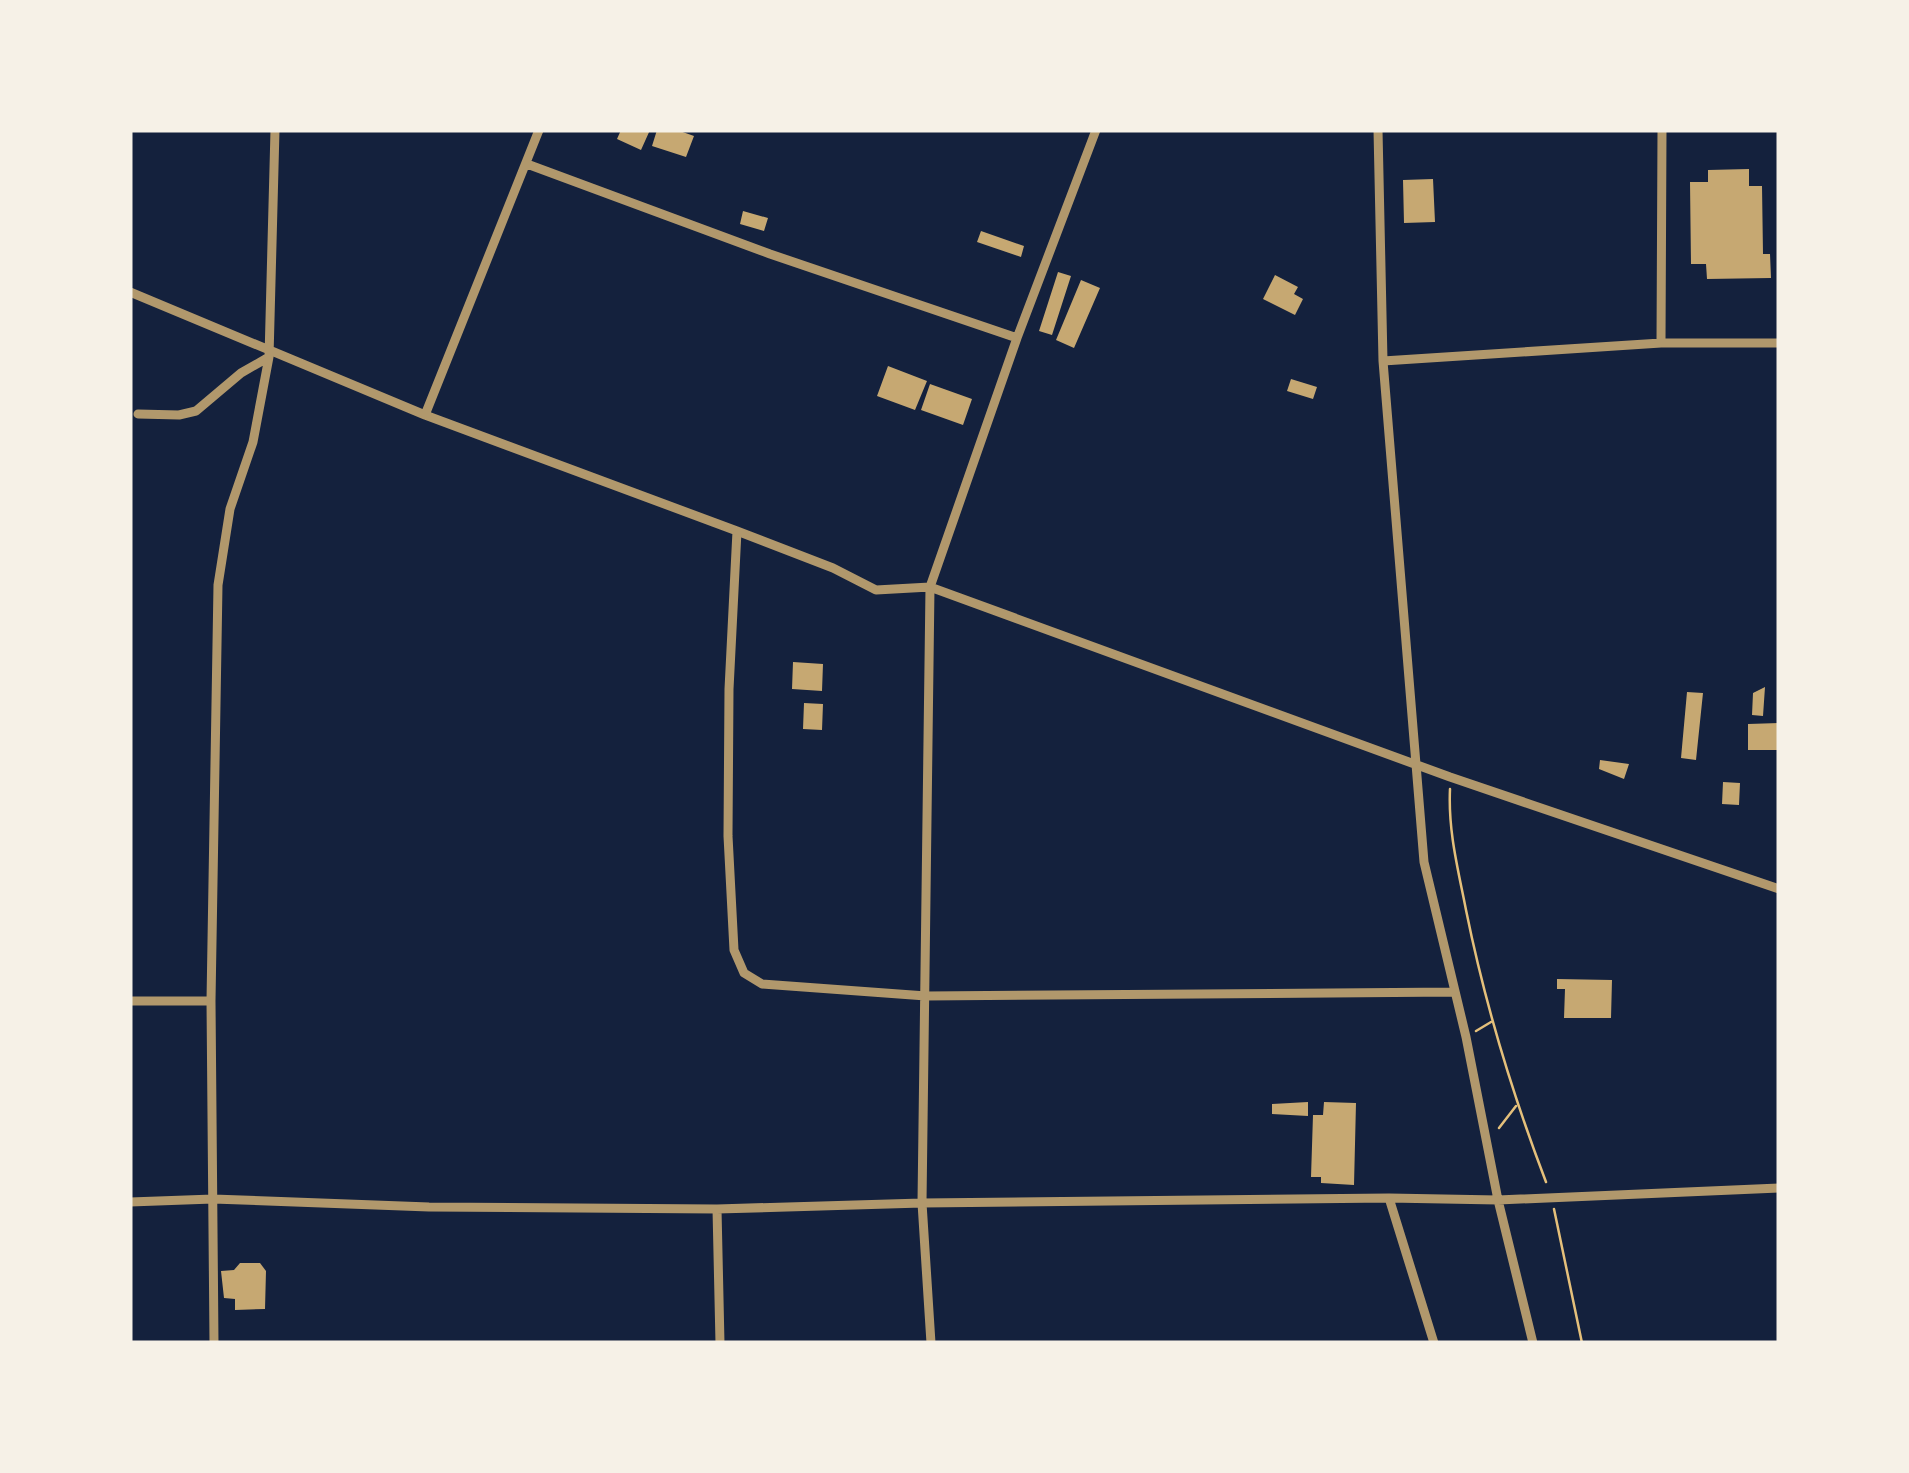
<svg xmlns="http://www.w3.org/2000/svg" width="1909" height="1473" font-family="Roboto,sans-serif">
<rect width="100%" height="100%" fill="#14213d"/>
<!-- building -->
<path fill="#c6a872" d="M621 130H650L641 150 617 139Z
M657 130H677L694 136 686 157 652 146Z
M1749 169V186H1762L1763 254H1770L1771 278 1707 279 1706 264H1691L1690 182H1708V170Z
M1433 179 1435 222 1404 223 1403 180Z
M743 211 768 218 764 231 740 224Z
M981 231 1024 246 1021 257 977 242Z
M1058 272 1071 276 1052 335 1039 331Z
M1275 275 1298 287 1294 294 1303 299 1295 315 1263 299Z
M1081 280 1100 288 1074 348 1056 340Z
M888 366 927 381 915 410 877 396Z
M1291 379 1317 387 1313 399 1287 391Z
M930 384 972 399 963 425 921 410Z
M793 662 823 664 822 691 792 689Z
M1765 687 1763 716 1752 715 1753 693Z
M1687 692 1703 693 1696 760 1681 758Z
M804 703 823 704 822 730 803 729Z
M1779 723V750H1748V724Z
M1600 760 1629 764 1624 779 1599 769Z
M1723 782 1740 783 1739 805 1722 804Z
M1557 979 1612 980 1611 1018H1564L1565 989H1557Z
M1308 1102V1116L1272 1114V1104Z
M1324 1102 1356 1103 1354 1185 1321 1183V1177H1311L1313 1115H1323Z
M240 1263H260L266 1271 265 1309 235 1310V1299L224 1298 221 1271 234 1270Z"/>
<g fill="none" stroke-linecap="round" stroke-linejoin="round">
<!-- path -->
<path stroke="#e5c07b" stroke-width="2.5" d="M1450 789C1448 831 1458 869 1466 910 1485 1004 1512 1093 1546 1182
M1476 1031 1491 1022
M1499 1128 1516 1106
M1554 1209 1582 1343"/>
<!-- minor -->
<path stroke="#b1986c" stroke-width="9" d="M1378 130 1383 361 1424 862 1466 1037 1498 1200 1533 1343
M527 164 770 254 1017 338
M130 292 425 415 737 531 833 568 876 590 930 587 1450 777 1779 889
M1661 343 1662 130
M1383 361 1661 343H1779
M138 414 179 415 196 411 241 373 269 357
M425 415 539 130
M737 531 729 689 728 836 734 950 744 973 762 984 926 996 1455 992
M130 1001H211
M1389 1198 1434 1343
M130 1202 213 1199 429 1207 717 1209 922 1203 1389 1198 1498 1200 1779 1188
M717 1209 720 1343
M214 1343 211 1001 218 585 230 509 253 442 269 357 275 130
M931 1343 922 1203 930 587 1017 338 1096 130"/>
</g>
<!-- border -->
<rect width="1909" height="1473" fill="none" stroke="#f6f1e7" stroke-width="265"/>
</svg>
